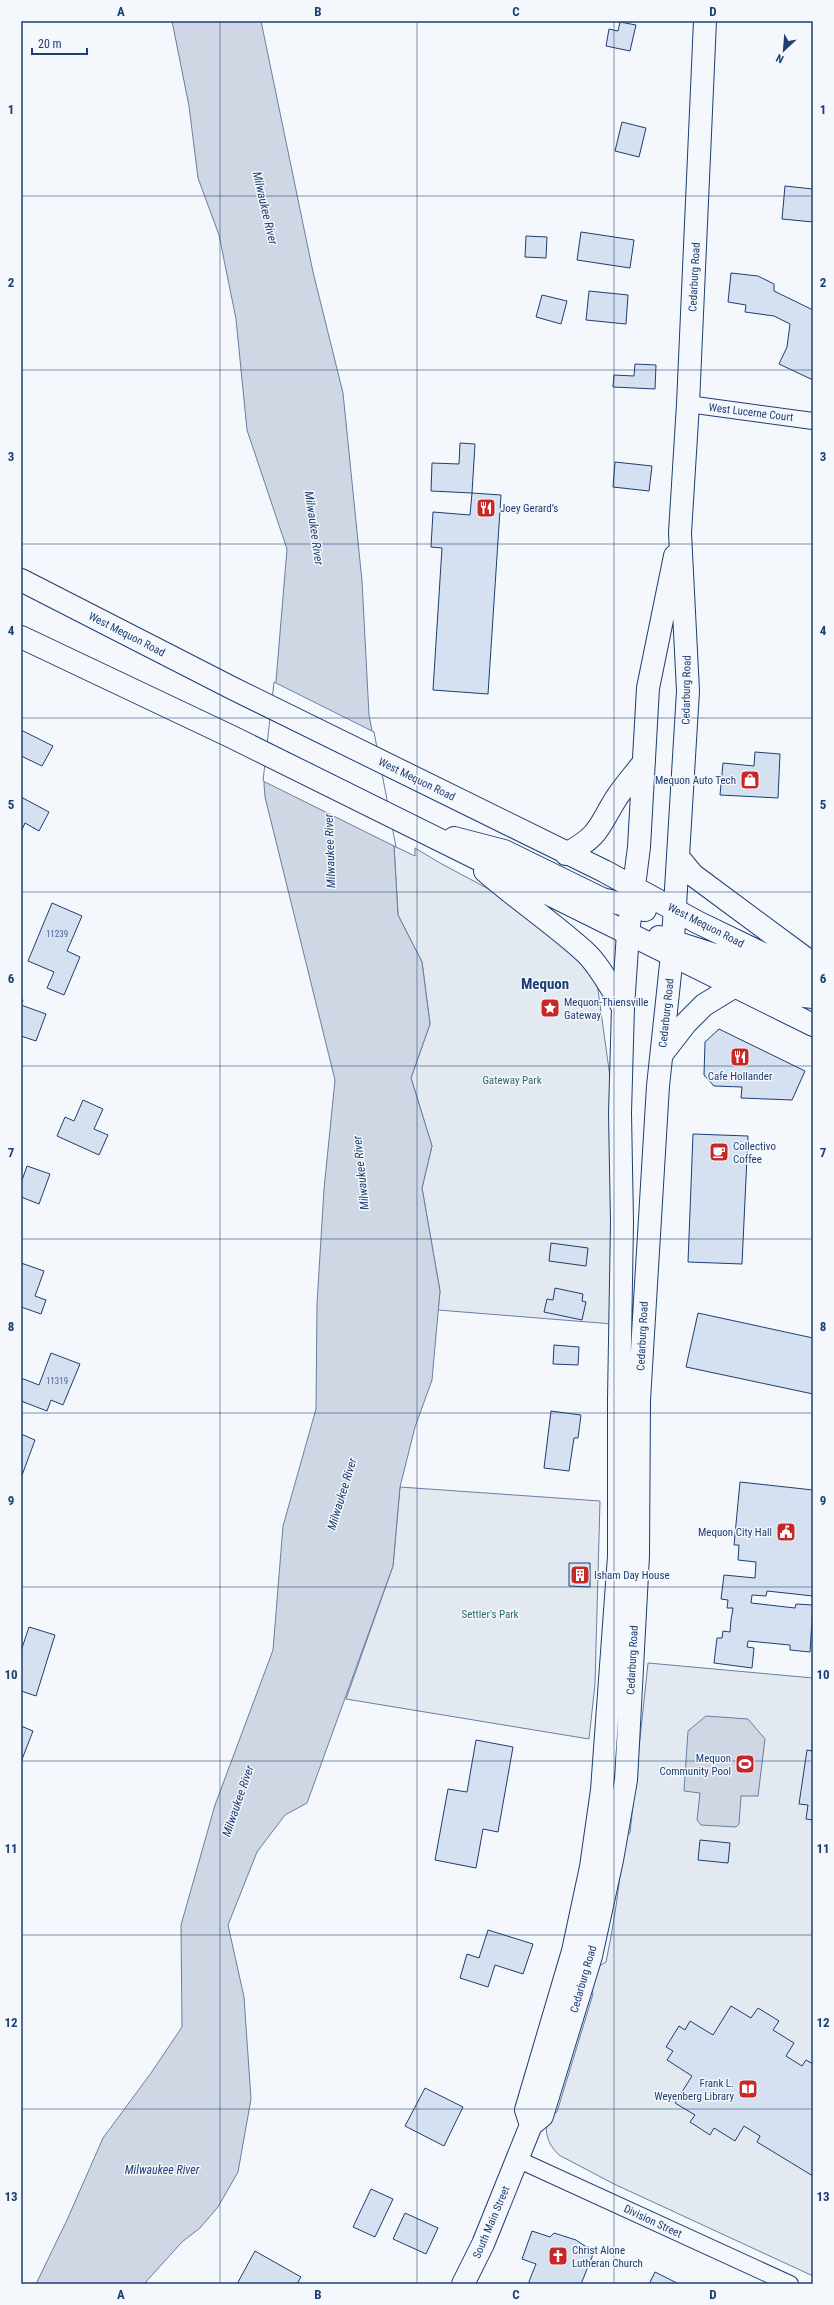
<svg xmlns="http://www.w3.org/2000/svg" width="834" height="2305" font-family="'Roboto Condensed',sans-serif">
<rect width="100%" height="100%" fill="#f4f7fb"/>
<!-- green -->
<path fill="#e3e9f0" stroke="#687fa3" d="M394 846 415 856V848L440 863 496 893 583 961 597 983 610 1077 617 1233 613 1324 438 1310 440 1291 422 1188 432 1146 411 1078 430 1024 422 962 398 915Z
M400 1487 600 1501 595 1684 589 1739 346 1699 393 1566Z
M648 1663 813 1678V2276L614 2184 559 2155C547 2143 544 2132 548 2116L557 2112 593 1994 592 1988 599 1966 606 1962C614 1922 621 1882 622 1841L630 1833Z"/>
<!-- water -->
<path fill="#cfd7e4" stroke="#687fa3" d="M172 21H261L313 272 343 393 362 581 369 715 394 846 398 915 422 962 430 1024 411 1078 432 1146 422 1188 440 1291 432 1380 415 1427 400 1487 393 1566 307 1803 285 1815 257 1852 228 1925 244 1997 251 2099 238 2172 218 2207 200 2228 182 2242 144 2284H36L67 2220 103 2138 151 2073 182 2027 181 1925 215 1805 273 1650 283 1526 316 1409 317 1304 324 1189 335 1080 265 797 264 784 276 681 287 549 247 430 236 319 219 235 198 178 189 106Z
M706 1716 748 1719 765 1739 758 1796H741L739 1824 736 1827 701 1825 697 1820 700 1793 684 1791 688 1731Z"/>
<!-- pier -->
<path fill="#f4f7fb" stroke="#687fa3" d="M274 682 374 732 396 847 263 781Z"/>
<!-- building -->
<path fill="#d5e0f0" stroke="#1d3f73" d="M620 22 636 25 630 51 606 46 609 29 618 31Z
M622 122 646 128 639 157 615 151Z
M785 186 813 189V222L782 219Z
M581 232 634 240 630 268 577 260Z
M526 236 547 237 546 258 525 257Z
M731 273 758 276 774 284V291L813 310V380L779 364 787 347 790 324 774 316 745 312 746 305 728 302Z
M589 291 628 295 626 324 586 320Z
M542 295 567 301 561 324 536 317Z
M635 364 656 365 655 389 613 387 614 375 634 376Z
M460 443 475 444 472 493 431 491 432 463 459 464Z
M615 462 652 466 649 491 613 487Z
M472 493 501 495 488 694 433 690 442 548 431 547 433 512 470 515Z
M21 730 53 746 42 766 21 756Z
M755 752 780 754 778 798 720 795 723 763 754 766Z
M21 797 49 812 39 831 25 823 21 832Z
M52 903 82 916 67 951 80 957 64 995 47 988 54 972 28 961Z
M21 999 23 1000 21 1005 46 1014 36 1041 21 1036Z
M719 1029 805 1071 792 1100 741 1098 742 1087 714 1086 704 1075 705 1042Z
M83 1100 103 1109 94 1129 108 1135 99 1155 57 1136 65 1117 74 1121Z
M693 1134 748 1136 742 1264 688 1262Z
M27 1166 50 1174 39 1204 21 1197V1183Z
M551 1243 588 1248 586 1266 549 1261Z
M21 1263 44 1271 35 1296 46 1300 41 1314 21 1307Z
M555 1288 583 1294 582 1301 586 1302 582 1320 544 1312 547 1299 553 1300Z
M698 1313 813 1338V1394L686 1367Z
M554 1345 579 1347 578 1365 553 1364Z
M51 1353 80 1364 63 1405 51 1400 47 1411 21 1401V1378L39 1385Z
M551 1411 581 1415 578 1438H574L569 1471 544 1468Z
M21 1434 35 1440 21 1478Z
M740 1482 813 1490V1596L767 1591 766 1596 752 1595 751 1603 795 1608 796 1604 813 1605 810 1652 790 1650V1645L748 1641 747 1647 754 1648 752 1668 714 1663 717 1638H722L723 1631 730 1632 731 1620 733 1608H727L728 1600 721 1599 724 1575 755 1578 756 1562 738 1560 739 1545H734Z
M569 1563H590V1587L569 1586Z
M29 1627 55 1635 36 1696 21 1691V1651Z
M21 1726 33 1731 21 1762Z
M476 1740 513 1747 498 1832 483 1829 476 1868 435 1860 448 1789 467 1792Z
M813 1745V1820L806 1819 808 1805 799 1804 807 1750 812 1751Z
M700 1840 730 1843 728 1863 698 1860Z
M488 1930 533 1944 523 1974 495 1965 488 1987 460 1978 467 1954 479 1958Z
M731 2006 751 2018 758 2008 779 2021 773 2030 794 2043 786 2056 802 2066 806 2060 813 2064V2176L757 2142 760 2136 744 2126 735 2141 714 2128 710 2135 690 2122 695 2115 675 2103 692 2076 667 2060 673 2051 666 2047 679 2026 685 2030 690 2021 713 2035Z
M425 2088 463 2107 444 2146 405 2126Z
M371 2189 393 2199 375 2237 353 2227Z
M405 2213 438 2228 426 2254 393 2239Z
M532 2231 550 2237 554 2233 576 2240 594 2252 581 2284H528L536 2264 522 2259Z
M255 2251 301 2277 297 2284H237Z
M655 2272 679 2284H649Z"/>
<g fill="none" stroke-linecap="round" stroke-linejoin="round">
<!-- street casing -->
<g stroke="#1d3f73" stroke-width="18">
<path id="street" d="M688 404 813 421
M517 2159 790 2284"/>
</g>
<!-- secondary casing -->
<g stroke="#1d3f73" stroke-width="24">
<path id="secondary" d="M531 2125 526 2110 573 1951 591 1867 602 1790 619 1556V1399L622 1222 620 1113 623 1007 628 933
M463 2284 483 2244 531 2125 542 2116 591 1956 612 1860 626 1780 638 1556 639 1400 658 1086 672 955"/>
</g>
<!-- primary casing -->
<g stroke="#1d3f73" stroke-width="24">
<path id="primary" d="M21 580 234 689 604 871 697 922 813 978
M21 637 232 737 813 1025
M454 838 504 851 602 899 645 910
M566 854C601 835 598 827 617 797 625 785 635 774 644 762
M678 857 693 875 805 958 813 967
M485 871C517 899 553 923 585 952 601 967 611 989 623 1007
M628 933 639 847 648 688 675 556
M659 937 724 958 804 996 813 997
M672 955 688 691 680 533 688 404 705 21
M662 1054 686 1023 704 1005 735 986"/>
</g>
<!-- street -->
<use href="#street" stroke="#f4f7fb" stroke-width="16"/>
<!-- secondary -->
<use href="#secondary" stroke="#f4f7fb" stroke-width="22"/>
<!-- primary -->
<use href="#primary" stroke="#f4f7fb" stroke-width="22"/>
</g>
<!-- grid -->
<path fill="none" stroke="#1d3f73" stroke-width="1" stroke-opacity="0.55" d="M220 21V2284M417 21V2284M614 21V2284M21 196H813M21 370H813M21 544H813M21 718H813M21 892H813M21 1066H813M21 1239H813M21 1413H813M21 1587H813M21 1761H813M21 1935H813M21 2109H813"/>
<!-- icons -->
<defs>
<g id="restaurant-square" transform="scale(1)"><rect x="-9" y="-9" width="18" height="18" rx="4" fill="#c62828" stroke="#f4f7fb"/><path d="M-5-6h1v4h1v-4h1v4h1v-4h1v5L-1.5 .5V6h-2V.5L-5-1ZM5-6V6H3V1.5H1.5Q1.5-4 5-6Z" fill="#fff"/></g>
<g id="shop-square" transform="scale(1)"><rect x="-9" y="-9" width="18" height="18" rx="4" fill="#c62828" stroke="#f4f7fb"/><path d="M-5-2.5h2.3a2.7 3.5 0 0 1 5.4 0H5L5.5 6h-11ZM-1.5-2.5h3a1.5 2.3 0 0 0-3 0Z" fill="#fff"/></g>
<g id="sight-square" transform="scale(1)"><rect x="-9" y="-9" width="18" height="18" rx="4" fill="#c62828" stroke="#f4f7fb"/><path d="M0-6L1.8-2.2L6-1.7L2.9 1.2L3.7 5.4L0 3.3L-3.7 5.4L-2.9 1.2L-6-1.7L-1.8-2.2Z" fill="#fff"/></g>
<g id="cafe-square" transform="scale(1)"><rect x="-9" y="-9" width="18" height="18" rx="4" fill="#c62828" stroke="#f4f7fb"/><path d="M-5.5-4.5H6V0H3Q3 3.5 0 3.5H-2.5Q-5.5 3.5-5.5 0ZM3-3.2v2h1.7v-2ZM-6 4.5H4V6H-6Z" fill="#fff"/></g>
<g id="civic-square" transform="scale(1)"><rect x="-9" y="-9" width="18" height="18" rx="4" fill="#c62828" stroke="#f4f7fb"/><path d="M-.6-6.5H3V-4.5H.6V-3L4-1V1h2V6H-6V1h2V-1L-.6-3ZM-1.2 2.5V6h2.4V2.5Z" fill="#fff"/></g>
<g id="building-square" transform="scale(1)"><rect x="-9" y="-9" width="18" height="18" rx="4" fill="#c62828" stroke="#f4f7fb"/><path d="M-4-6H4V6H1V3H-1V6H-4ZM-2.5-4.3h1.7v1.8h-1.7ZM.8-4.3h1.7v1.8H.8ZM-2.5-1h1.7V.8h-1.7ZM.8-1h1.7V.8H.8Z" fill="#fff"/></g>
<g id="stadium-square" transform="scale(1)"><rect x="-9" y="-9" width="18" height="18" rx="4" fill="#c62828" stroke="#f4f7fb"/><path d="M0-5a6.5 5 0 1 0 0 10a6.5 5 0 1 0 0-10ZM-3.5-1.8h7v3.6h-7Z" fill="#fff"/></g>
<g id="library-square" transform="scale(1)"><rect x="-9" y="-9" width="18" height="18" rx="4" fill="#c62828" stroke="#f4f7fb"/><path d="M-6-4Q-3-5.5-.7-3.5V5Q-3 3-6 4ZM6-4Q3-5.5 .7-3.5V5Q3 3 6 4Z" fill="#fff"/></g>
<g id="church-square" transform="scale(1)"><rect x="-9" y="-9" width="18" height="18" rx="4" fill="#c62828" stroke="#f4f7fb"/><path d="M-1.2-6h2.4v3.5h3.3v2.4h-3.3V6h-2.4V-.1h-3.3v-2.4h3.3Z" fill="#fff"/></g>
</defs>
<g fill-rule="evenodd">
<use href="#restaurant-square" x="486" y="508"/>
<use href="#shop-square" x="750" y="780"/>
<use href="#sight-square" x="550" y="1008"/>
<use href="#restaurant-square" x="740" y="1057"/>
<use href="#cafe-square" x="719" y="1152"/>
<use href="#civic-square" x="786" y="1532"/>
<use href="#building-square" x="580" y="1575"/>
<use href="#stadium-square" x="745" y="1764"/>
<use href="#library-square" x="748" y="2089"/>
<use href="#church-square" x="558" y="2256"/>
</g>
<g text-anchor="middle" stroke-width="3" stroke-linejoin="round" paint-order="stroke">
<!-- number labels -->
<g font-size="9" fill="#4b6792">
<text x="57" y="937">11239</text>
<text x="57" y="1384">11319</text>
</g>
<!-- street labels -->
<g font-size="11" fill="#1d3f73" stroke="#f4f7fb">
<text transform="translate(694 277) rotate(-87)" y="4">Cedarburg Road</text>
<text transform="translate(751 412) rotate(7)" y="4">West Lucerne Court</text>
<text transform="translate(127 634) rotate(27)" y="4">West Mequon Road</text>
<text transform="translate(686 690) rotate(-89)" y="4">Cedarburg Road</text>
<text transform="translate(417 779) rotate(26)" y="4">West Mequon Road</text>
<text transform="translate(706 925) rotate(27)" y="4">West Mequon Road</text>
<text transform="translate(666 1013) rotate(-84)" y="4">Cedarburg Road</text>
<text transform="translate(642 1336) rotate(-87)" y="4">Cedarburg Road</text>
<text transform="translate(632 1660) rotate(-87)" y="4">Cedarburg Road</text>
<text transform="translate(583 1979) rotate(-74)" y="4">Cedarburg Road</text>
<text transform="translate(653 2221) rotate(25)" y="4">Division Street</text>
<text transform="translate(491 2222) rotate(-67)" y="4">South Main Street</text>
</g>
<!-- poi labels -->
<g font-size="11" fill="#1d3f73" stroke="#f4f7fb" text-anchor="start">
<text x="500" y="512">Joey Gerard’s</text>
<text x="736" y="784" text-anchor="end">Mequon Auto Tech</text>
<text x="564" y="1006">Mequon-Thiensville<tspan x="564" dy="13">Gateway</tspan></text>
<text x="740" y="1080" text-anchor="middle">Cafe Hollander</text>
<text x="733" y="1150">Collectivo<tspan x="733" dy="13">Coffee</tspan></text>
<text x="772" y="1536" text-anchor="end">Mequon City Hall</text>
<text x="594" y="1579">Isham Day House</text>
<text x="731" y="1762" text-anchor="end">Mequon<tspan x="731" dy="13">Community Pool</tspan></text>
<text x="734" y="2087" text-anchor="end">Frank L.<tspan x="734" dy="13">Weyenberg Library</tspan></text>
<text x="572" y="2254">Christ Alone<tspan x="572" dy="13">Lutheran Church</tspan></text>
</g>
<!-- park labels -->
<g font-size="11" fill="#2c6c60" stroke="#f4f7fb">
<text x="512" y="1084">Gateway Park</text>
<text x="490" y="1618">Settler's Park</text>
</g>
<!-- water labels -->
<g font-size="12" font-style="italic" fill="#1d3f73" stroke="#f4f7fb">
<text transform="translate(265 208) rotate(77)" y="4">Milwaukee River</text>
<text transform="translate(314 528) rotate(82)" y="4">Milwaukee River</text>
<text transform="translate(330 851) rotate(-92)" y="4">Milwaukee River</text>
<text transform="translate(361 1173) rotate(-96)" y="4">Milwaukee River</text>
<text transform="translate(342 1494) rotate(-73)" y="4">Milwaukee River</text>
<text transform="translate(238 1801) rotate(-71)" y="4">Milwaukee River</text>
<text x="162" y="2174">Milwaukee River</text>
</g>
<!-- district labels -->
<g font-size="15" font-weight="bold" fill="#1d3f73" stroke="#f4f7fb">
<text x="545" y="989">Mequon</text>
</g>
</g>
<!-- border -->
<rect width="834" height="2305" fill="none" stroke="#f4f7fb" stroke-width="44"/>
<!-- north arrow -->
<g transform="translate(784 50) rotate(206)" stroke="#f4f7fb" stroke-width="3" paint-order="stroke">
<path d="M0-3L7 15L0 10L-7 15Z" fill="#1d3f73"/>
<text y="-6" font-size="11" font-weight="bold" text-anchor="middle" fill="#1d3f73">N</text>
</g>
<!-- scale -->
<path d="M32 48v6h55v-6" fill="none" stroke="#1d3f73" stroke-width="2"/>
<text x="38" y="48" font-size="12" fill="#1d3f73" stroke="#f4f7fb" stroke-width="3" paint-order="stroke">20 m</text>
<rect x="22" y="22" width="790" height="2261" fill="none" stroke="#1d3f73" stroke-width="1.5"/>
<g font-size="13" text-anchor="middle" font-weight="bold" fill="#1d3f73">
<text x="121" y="16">A</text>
<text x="318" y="16">B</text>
<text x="516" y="16">C</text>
<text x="713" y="16">D</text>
<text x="11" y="114">1</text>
<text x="823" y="114">1</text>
<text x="11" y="287">2</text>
<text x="823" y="287">2</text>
<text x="11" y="461">3</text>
<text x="823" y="461">3</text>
<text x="11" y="635">4</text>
<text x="823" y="635">4</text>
<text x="11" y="809">5</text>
<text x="823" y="809">5</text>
<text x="11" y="983">6</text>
<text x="823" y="983">6</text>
<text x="11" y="1157">7</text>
<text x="823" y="1157">7</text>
<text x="11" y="1331">8</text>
<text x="823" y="1331">8</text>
<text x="11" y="1505">9</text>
<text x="823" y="1505">9</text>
<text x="11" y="1679">10</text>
<text x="823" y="1679">10</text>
<text x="11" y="1853">11</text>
<text x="823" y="1853">11</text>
<text x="11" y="2027">12</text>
<text x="823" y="2027">12</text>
<text x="11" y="2201">13</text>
<text x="823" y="2201">13</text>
<text x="121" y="2299">A</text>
<text x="318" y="2299">B</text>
<text x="516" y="2299">C</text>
<text x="713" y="2299">D</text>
</g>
</svg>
